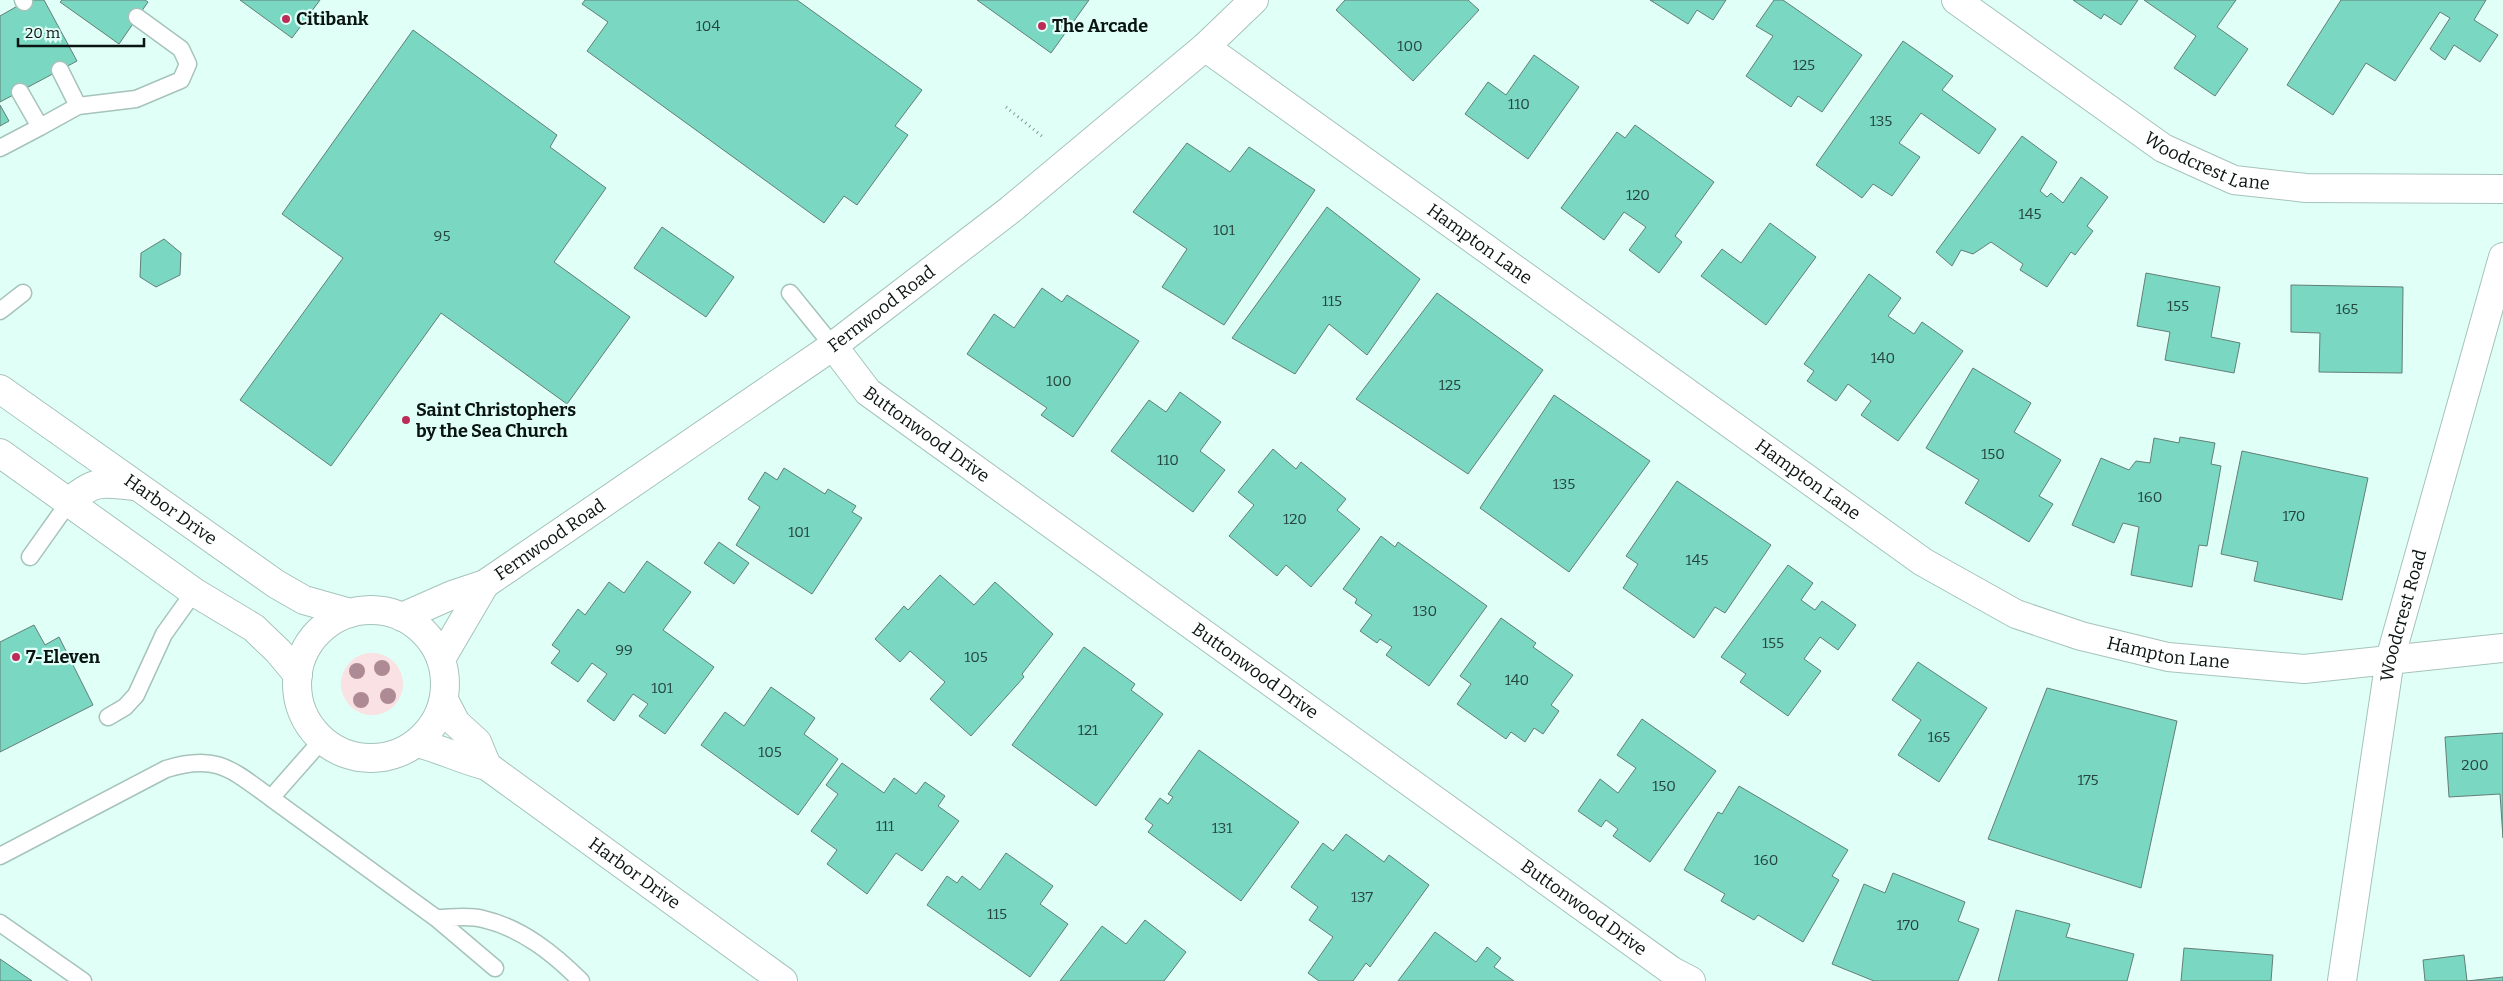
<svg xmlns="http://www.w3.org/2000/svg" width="2503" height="981" font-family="Bitter,serif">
<rect width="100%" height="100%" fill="#e0fff6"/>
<!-- green -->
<path fill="#fae1e4" d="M341 684a31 31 0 1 1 62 0a31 31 0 1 1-62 0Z"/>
<!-- building -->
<path fill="#7ad8c2" stroke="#637e77" d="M28 0H44L77 61 0 102V16Z
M62 0H145L148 2 119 44 60 2Z
M240 0H320L292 38Z
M585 0H797L922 90 895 126 908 135 857 205 844 196 824 223 587 51 608 22 582 4Z
M977 0H1089L1051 53Z
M1345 0H1468L1479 10 1413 81 1336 10Z
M1650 0H1726L1713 20 1697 10 1688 24Z
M1774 0H1783L1862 55 1822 112 1798 96 1791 107 1746 76 1773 36 1756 26Z
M2073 0H2138L2121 25 2104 14 2101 19Z
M2144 0H2236L2217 27 2248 49 2215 96 2174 68 2196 36Z
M2341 0H2486L2474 20 2498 35 2480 62 2454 45 2445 60 2430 49 2450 18 2440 12 2395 81 2366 63 2333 115 2287 85Z
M413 30 557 135 550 147 606 188 554 262 630 317 567 404 441 313 331 466 240 400 343 258 282 214Z
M1903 41 1953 76 1942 90 1996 129 1979 154 1921 113 1899 143 1920 157 1892 196 1873 184 1862 198 1816 165Z
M1534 55 1579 87 1528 159 1465 114 1488 82 1506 95Z
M0 105 9 121 0 126Z
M1635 125 1714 182 1675 236 1682 242 1659 273 1629 250 1646 227 1624 212 1604 240 1561 208 1617 132 1625 138Z
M2022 136 2057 162 2040 191 2047 197 2051 193 2063 203 2081 177 2108 197 2087 226 2093 231 2075 255 2071 252 2047 287 2020 270 2023 264 1991 242 1973 254 1961 250 1952 266 1936 252Z
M1187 143 1230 172 1249 147 1315 190 1224 325 1162 287 1187 249 1133 212Z
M1327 207 1420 279 1367 355 1329 324 1295 374 1232 338Z
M1770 223 1816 257 1766 325 1701 276 1722 249 1741 263Z
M662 227 734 277 706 317 634 268Z
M164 239 181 253 180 275 156 287 140 277 141 253Z
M2146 273 2220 287 2211 337 2240 343 2234 373 2165 360 2170 332 2137 326Z
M1869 274 1901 298 1888 316 1914 334 1922 322 1963 351 1898 441 1861 415 1871 401 1848 384 1836 401 1807 381 1814 371 1804 364Z
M2291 285 2403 287 2402 373 2319 372 2320 333 2291 332Z
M1042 288 1062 302 1067 295 1139 341 1073 437 1041 415 1047 408 967 354 994 314 1014 328Z
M1437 293 1543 370 1468 474 1356 399Z
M1973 368 2031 403 2014 432 2061 460 2039 496 2053 504 2029 542 1965 503 1979 480 1926 448Z
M1180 392 1221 422 1200 451 1225 470 1193 512 1111 451 1149 400 1166 412Z
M1554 395 1650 461 1569 572 1480 508Z
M2180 437 2215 443 2211 464 2221 466 2207 546 2199 545 2192 587 2131 575 2139 527 2123 523 2114 543 2072 525 2101 458 2129 470 2136 461 2150 463 2154 438 2179 443Z
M1273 449 1296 469 1301 462 1346 499 1337 510 1360 529 1311 587 1286 565 1277 576 1229 536 1254 505 1238 492Z
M2242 451 2368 478 2342 600 2254 581 2258 562 2221 554Z
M784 468 825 494 828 489 856 506 852 512 862 518 812 594 736 545 760 507 748 499 765 472 777 480Z
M1677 481 1771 545 1725 613 1715 607 1694 638 1623 588 1638 564 1626 556Z
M1381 536 1395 547 1398 542 1487 606 1429 686 1386 655 1392 647 1380 639 1377 643 1360 631 1372 615 1355 603 1357 599 1343 589Z
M719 542 749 563 734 584 704 563Z
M647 561 691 592 663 630 714 667 665 734 639 716 648 704 633 694 614 721 587 701 607 674 592 663 578 682 551 663 560 651 552 645 578 609 585 615 609 582 624 593Z
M1788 565 1813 583 1801 600 1815 610 1822 601 1856 625 1838 650 1820 637 1804 659 1821 671 1788 716 1740 682 1746 674 1721 657Z
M940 575 974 605 995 582 1053 634 1022 674 1024 677 971 736 930 699 945 682 910 651 900 662 875 639 904 606 908 610Z
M1501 618 1536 643 1533 647 1573 675 1551 705 1559 711 1543 734 1534 728 1525 742 1511 732 1506 739 1457 704 1471 684 1460 676Z
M34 625 45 645 59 637 93 705 0 752V642Z
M1084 647 1135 684 1131 690 1163 714 1096 806 1012 745Z
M1918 662 1987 708 1939 782 1898 755 1921 720 1892 700Z
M771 687 815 718 804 734 838 759 798 815 701 745 725 712 744 726Z
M2047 688 2177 721 2141 888 1988 839Z
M1642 719 1716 771 1650 862 1613 836 1618 829 1606 820 1601 827 1578 811 1600 779 1618 793 1636 768 1617 755Z
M2503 733V838L2500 794 2449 797 2445 737Z
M1199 750 1299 822 1241 901 1148 832 1153 825 1145 819 1160 798 1168 804 1173 797 1168 794Z
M842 763 884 793 894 778 916 794 925 782 945 796 938 806 959 821 922 871 896 853 867 894 827 864 837 850 811 831 838 794 826 785Z
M1739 786 1848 850 1832 876 1839 880 1803 942 1758 915 1754 920 1721 901 1725 894 1684 870 1718 812 1722 814Z
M1346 834 1384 862 1389 855 1429 885 1370 967 1366 963 1353 981H1319L1308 973 1333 937 1309 920 1318 907 1291 887 1323 843 1333 851Z
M1006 853 1053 886 1040 904 1068 924 1030 977 927 905 947 876 957 883 962 876 980 890Z
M1893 873 1965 902 1958 921 1979 929 1958 981H1874L1832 964 1864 884 1885 893Z
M2016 910 2070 924 2066 937 2134 954 2127 981H1998Z
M1145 920 1186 952 1164 981H1060L1102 926 1126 944Z
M1435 932 1476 962 1487 947 1501 958 1494 967 1514 981H1398Z
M2184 948 2273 955 2271 981H2181Z
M2464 955 2467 981 2503 977V981H2425L2423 960Z
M0 959 32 981H0Z"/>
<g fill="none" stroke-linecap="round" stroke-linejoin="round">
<!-- lane casing -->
<g stroke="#a6c3bb" stroke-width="19">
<path id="lane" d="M23 0 24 2
M60 70 78 106
M40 127 78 106 136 99 181 80 188 64 181 49 137 17
M0 148 40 127 20 92
M790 293 833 346
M0 311 23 293
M30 557 69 502
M108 717 125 707 136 695 164 634 194 592
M271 798 436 918 495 968
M0 856 166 769C217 753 232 770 271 798L322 740
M436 918C451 918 469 915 483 919 522 928 554 954 581 981
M0 923 83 981"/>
</g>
<!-- street casing -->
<g stroke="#a6c3bb" stroke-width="30">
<g id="street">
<path id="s1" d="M1956 0 2163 148 2234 180 2306 188 2503 189"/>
<path id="s2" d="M1205 47 1923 562 2016 614 2081 636 2168 657 2304 669 2503 648"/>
<path id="s3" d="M833 346 868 392 1672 971 1691 981"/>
<path id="s4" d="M402 617 452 595 485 584 833 346 1010 210 1205 47 1254 0"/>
<path d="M441 659 485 584"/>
<path id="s5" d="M2342 981 2390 659 2503 257"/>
</g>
</g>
<!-- secondary casing -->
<g stroke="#a6c3bb" stroke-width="30">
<g id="secondary">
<path id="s6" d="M0 389 276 584 304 600 350 613"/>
<path d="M0 453 194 592 254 628 278 651 298 675"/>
<path d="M69 502C94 480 102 482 134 486"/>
<circle cx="371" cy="684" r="74"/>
<path d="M444 700 456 723 477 742 487 766"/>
<path id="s7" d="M417 743C441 749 463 760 487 766L783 981"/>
</g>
</g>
<!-- path -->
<path stroke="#819690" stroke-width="3" stroke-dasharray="1 4" stroke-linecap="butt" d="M1006 107 1043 137"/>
<!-- lane -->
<use href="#lane" stroke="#fff" stroke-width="16"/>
<!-- street -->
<use href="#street" stroke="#fff" stroke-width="28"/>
<!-- secondary -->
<use href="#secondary" stroke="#fff" stroke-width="28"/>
</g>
<!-- trees -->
<g fill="#ae8a94">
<circle cx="382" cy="668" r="8"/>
<circle cx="357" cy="671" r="8"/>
<circle cx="388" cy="696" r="8"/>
<circle cx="361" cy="700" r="8"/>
</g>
<!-- markers -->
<g fill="#bb2c59" stroke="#e0fff6" stroke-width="2">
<circle cx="286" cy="19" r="5"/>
<circle cx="1042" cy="26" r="5"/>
<circle cx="406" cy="420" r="5"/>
<circle cx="16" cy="657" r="5"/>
</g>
<g text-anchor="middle" stroke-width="4.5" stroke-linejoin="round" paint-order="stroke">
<!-- number labels -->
<g font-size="15" fill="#26453e">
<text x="708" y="31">104</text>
<text x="1410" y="51">100</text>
<text x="1804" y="70">125</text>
<text x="1519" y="109">110</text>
<text x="1881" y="126">135</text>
<text x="1638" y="200">120</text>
<text x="2030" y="219">145</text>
<text x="1224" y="235">101</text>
<text x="442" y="241">95</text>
<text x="1332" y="306">115</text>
<text x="2178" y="311">155</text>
<text x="2347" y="314">165</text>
<text x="1883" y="363">140</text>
<text x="1059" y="386">100</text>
<text x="1450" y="390">125</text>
<text x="1993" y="459">150</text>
<text x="1168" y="465">110</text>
<text x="1564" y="489">135</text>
<text x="2150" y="502">160</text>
<text x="2294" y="521">170</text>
<text x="1295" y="524">120</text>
<text x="799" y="537">101</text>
<text x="1697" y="565">145</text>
<text x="1425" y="616">130</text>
<text x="1773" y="648">155</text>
<text x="624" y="655">99</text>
<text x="976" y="662">105</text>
<text x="1517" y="685">140</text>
<text x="662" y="693">101</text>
<text x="1088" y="735">121</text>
<text x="1939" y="742">165</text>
<text x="770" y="757">105</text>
<text x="2475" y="770">200</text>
<text x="2088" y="785">175</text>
<text x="1664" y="791">150</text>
<text x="885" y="831">111</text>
<text x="1222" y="833">131</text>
<text x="1766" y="865">160</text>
<text x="1362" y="902">137</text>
<text x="997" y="919">115</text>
<text x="1908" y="930">170</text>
</g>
<!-- poi labels -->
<g font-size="18" font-weight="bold" fill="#0a1412" stroke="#e0fff6" text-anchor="start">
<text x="296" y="25">Citibank</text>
<text x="1052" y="32">The Arcade</text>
<text x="416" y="416">Saint Christophers<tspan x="416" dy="21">by the Sea Church</tspan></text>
<text x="26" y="663">7-Eleven</text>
</g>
<!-- street labels -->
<g font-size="18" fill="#0a1412" stroke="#e0fff6">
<text dy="6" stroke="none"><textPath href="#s1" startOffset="301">Woodcrest Lane</textPath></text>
<text dy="6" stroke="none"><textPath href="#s2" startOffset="338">Hampton Lane</textPath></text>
<text dy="6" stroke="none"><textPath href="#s4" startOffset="572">Fernwood Road</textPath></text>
<text dy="6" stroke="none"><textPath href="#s3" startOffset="130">Buttonwood Drive</textPath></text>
<text dy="6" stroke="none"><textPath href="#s2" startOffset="742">Hampton Lane</textPath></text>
<text dy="6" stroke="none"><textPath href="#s6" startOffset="209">Harbor Drive</textPath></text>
<text dy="6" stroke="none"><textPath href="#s4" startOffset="168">Fernwood Road</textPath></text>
<text dy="6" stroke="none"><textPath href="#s5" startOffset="371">Woodcrest Road</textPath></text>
<text dy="6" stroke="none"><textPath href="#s2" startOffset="1148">Hampton Lane</textPath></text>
<text dy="6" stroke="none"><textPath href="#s3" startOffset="535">Buttonwood Drive</textPath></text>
<text dy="6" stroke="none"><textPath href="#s7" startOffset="256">Harbor Drive</textPath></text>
<text dy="6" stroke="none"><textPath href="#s3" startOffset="940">Buttonwood Drive</textPath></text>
</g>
</g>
<!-- scale -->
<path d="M18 38v8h126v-8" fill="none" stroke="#0a1412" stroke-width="2.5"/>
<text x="25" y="38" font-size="15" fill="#0a1412" stroke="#e0fff6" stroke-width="4" paint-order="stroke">20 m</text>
</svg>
